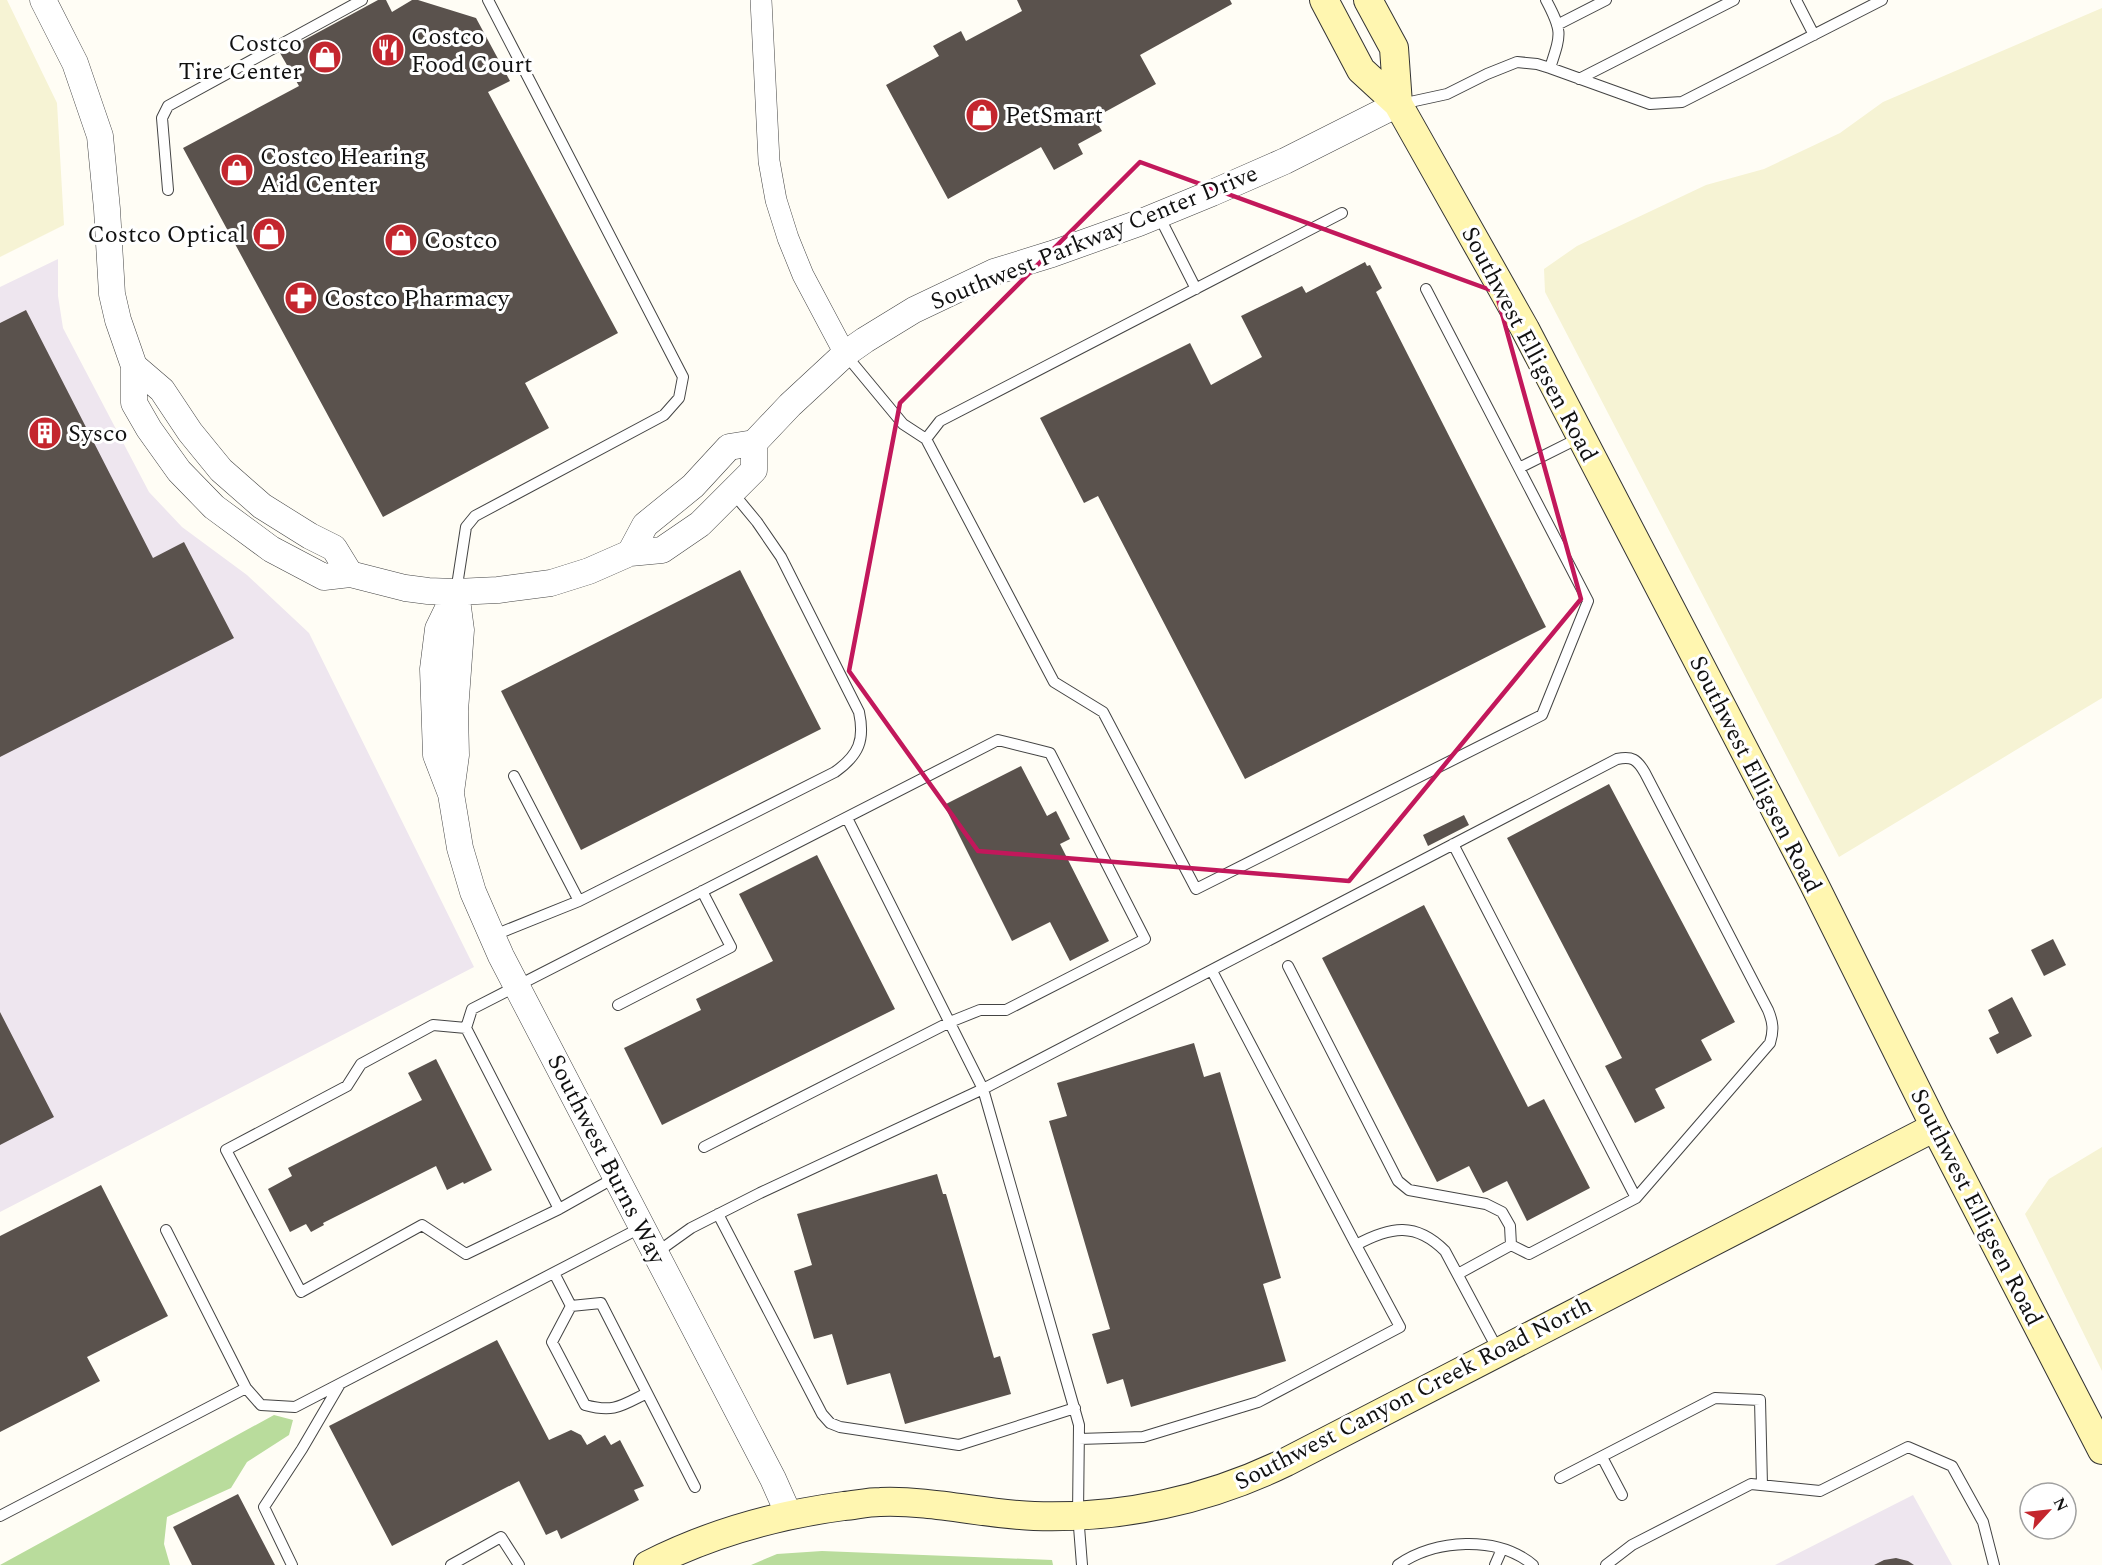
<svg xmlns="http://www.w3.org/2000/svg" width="2102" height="1565" font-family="Spectral,serif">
<rect width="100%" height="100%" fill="#fffdf5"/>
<!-- industrial -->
<path fill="#eee6ef" d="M58 259V296L63 328 149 492 182 527 247 575 309 633 474 967 0 1212V287Z
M1913 1495 1952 1565H1775Z"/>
<!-- farmland -->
<path fill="#f6f3d4" d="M0 0H7L57 103 64 225 0 257Z
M2102 8V698L1839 857 1545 292 1544 269 1577 246 1706 185 1764 169 1840 133 1883 102Z
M2102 1147V1371L2025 1214 2049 1179Z"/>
<!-- forest -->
<path fill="#b9dc9c" d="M274 1415 293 1420 289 1435 247 1462 231 1488 167 1517 164 1544 170 1565H0Z
M822 1551 1052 1560 1053 1565H751L777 1554Z"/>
<!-- building -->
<path fill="#5a524d" d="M378 0H386L392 12 412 0H418L476 18 510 81 488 92 618 333 525 383 549 428 383 517 183 148 299 86 280 53Z
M1017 0H1230L1232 4 1140 55 1156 84 1094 118 1102 131 1078 144 1083 154 1054 170 1041 147 948 199 886 85 939 56 933 46 961 31 966 41 1022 11Z
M1365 262 1367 266 1370 265 1382 288 1376 292 1546 627 1245 779 1098 496 1084 503 1040 418 1190 343 1211 385 1262 357 1241 316 1302 286 1306 293Z
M26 310 153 558 184 542 234 638 0 757V323Z
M740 570 821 729 581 850 501 691Z
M1021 766 1047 816 1056 811 1070 839 1060 844 1109 941 1070 961 1050 922 1012 941 944 805Z
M1609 784 1735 1022 1701 1040 1712 1060 1655 1089 1665 1108 1635 1123 1605 1066 1622 1058 1507 838Z
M1464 815 1469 825 1428 846 1423 835Z
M817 855 895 1009 662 1125 624 1048 701 1010 696 999 773 961 739 894Z
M1424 905 1528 1107 1544 1099 1590 1188 1527 1221 1507 1181 1483 1193 1469 1166 1437 1182 1322 958Z
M2053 939 2066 965 2044 976 2031 950Z
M2012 997 2032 1036 1997 1054 1989 1038 1999 1033 1988 1010Z
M0 1012 54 1117 0 1145Z
M1194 1043 1204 1077 1220 1072 1281 1278 1263 1284 1286 1361 1131 1407 1123 1379 1107 1384 1092 1334 1110 1329 1049 1121 1067 1116 1057 1083Z
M436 1059 492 1170 464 1184 463 1182 447 1190 436 1166 323 1223 324 1225 311 1232 306 1224 290 1232 268 1189 292 1176 288 1168 422 1100 408 1073Z
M937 1174 943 1194H946L994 1358 1000 1356 1011 1394 905 1424 890 1373 847 1385 832 1334 814 1339 794 1271 812 1265 797 1214Z
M101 1185 168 1316 87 1357 100 1381 0 1432V1236Z
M497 1340 549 1440 571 1430 581 1435 587 1445 605 1435 611 1445 620 1440 644 1486 634 1490 639 1500 561 1539 557 1530 546 1535 519 1481 392 1546 329 1426Z
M238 1494 275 1565H192L173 1527Z
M1896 1558 1908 1561 1914 1565H1874L1884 1560Z"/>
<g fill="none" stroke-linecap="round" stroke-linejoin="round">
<!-- service casing -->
<g stroke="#444" stroke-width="12">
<path id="service" d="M1546 0C1563 32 1561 34 1550 68
M1796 0 1814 35
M1557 25 1606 0
M1579 79 1734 0
M1401 104 1447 94 1487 74 1517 62 1537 64 1550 68 1650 104 1682 102 1882 0
M168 190 162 118 168 106 362 0
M1159 216 1196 289
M845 354 903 424 926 439 1054 682 1103 712 1196 889 1542 715 1588 601 1426 289
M926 439 940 421 1342 213
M1519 468 1581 437
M456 592 466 527 475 516 664 415 679 398 683 377 488 0
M514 776 579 901
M847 818 983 1089 1079 1425 1078 1514 1082 1565
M1453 844 1636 1198
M492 936 579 901 835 772C859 755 865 740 859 712L781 557 757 522 733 493
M1288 966 1398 1181 1409 1190 1486 1204 1502 1212 1510 1226 1511 1245
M1212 971 1356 1245
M618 1005 731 947 702 891
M466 1028 433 1025 361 1064 347 1086 226 1150 301 1292 422 1225 466 1254 559 1209
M616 1177 559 1209 466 1028 472 1009 998 740 1050 753 1145 939 1006 1010H980L950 1022 704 1147
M718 1214 822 1414 830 1423 840 1427 959 1445 1075 1408
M166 1230 246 1388 261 1405 295 1407 642 1227
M656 1253 691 1228 760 1193 983 1089 1617 759C1632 756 1637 759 1645 773L1768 1010C1773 1022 1774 1030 1770 1043L1636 1198 1529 1254 1511 1245 1458 1274
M554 1273 571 1306 552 1342 585 1405C614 1413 621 1406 647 1393L601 1303 571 1306
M647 1393 695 1487
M1079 1439 1143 1437 1258 1402 1400 1327 1356 1245C1391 1226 1416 1222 1445 1251L1498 1350
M1602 1457 1622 1495
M1560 1478 1715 1398 1760 1400 1762 1485
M0 1516 246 1388
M292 1565 264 1507 302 1449 340 1384
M451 1565 501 1537 519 1565
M1398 1565C1435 1539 1497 1535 1533 1565
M1495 1565 1502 1549
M1606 1565 1632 1545 1751 1484 1820 1491 1908 1447 1952 1466 1983 1522 1994 1565"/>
</g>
<!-- minor casing -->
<g stroke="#444" stroke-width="22">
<path id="minor" d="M761 0 769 161 776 200 788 238 803 275 845 354"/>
</g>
<!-- tertiary casing -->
<g stroke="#444" stroke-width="27">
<path id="tertiary" d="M43 0 75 63 100 136 107 209 112 294 118 320 134 366V403L149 429 179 471 214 507 271 549 324 577 350 574 405 588 428 591 456 592 498 590 551 583 589 571 630 553 662 550 700 524 754 470V443
M134 366 162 390 190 432 221 470 262 506 310 536 334 548 350 574
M630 553 645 525 693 486 729 447 754 443 790 405 845 354 865 340 914 310 994 272 1052 254 1139 223 1212 193 1285 161 1398 104
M456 592 438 629 433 669 436 755 451 794 460 848 473 892 501 956 773 1479 789 1515
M451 792 456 755 455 711 461 630 456 592"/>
</g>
<!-- secondary casing -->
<g stroke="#333" stroke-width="30">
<path id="secondary" d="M1324 0 1361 70 1398 104 1525 329 1813 882 1935 1127 2102 1450
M1368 0 1394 48 1398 104
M648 1565C709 1534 776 1515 844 1506 855 1505 868 1502 880 1502 932 1500 983 1514 1034 1516 1121 1519 1208 1500 1286 1462L1935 1127"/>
</g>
<!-- service -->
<use href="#service" stroke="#fff" stroke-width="10"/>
<!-- minor -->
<use href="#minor" stroke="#fff" stroke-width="21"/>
<!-- tertiary -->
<use href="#tertiary" stroke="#fff" stroke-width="26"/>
<!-- secondary -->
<use href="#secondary" stroke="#fff6b0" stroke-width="28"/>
</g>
<!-- marked area -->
<path fill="none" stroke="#c2185b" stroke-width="4.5" stroke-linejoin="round" d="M1140 162 1496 292 1581 599 1349 881 978 851 849 671 900 403Z"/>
<!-- icons -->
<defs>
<g id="restaurant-disc" transform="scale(1.725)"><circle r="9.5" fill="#c4262e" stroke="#fff"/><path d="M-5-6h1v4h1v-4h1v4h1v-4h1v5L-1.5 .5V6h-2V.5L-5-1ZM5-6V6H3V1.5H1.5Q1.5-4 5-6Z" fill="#fff"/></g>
<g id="shop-disc" transform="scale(1.725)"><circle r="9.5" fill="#c4262e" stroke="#fff"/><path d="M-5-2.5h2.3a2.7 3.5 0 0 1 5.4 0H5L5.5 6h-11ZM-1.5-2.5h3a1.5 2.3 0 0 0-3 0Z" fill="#fff"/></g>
<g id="pharmacy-disc" transform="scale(1.725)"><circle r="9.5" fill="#c4262e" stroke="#fff"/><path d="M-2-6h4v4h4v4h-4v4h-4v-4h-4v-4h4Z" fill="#fff"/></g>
<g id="building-disc" transform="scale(1.725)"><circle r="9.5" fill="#c4262e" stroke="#fff"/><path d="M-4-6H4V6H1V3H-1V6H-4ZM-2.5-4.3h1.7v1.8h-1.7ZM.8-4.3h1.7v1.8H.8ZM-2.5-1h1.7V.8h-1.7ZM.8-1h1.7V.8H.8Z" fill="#fff"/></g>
</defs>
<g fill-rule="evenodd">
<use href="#restaurant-disc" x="388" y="50"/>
<use href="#shop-disc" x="325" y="57"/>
<use href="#shop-disc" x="982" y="115"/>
<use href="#shop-disc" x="237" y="170"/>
<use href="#shop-disc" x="269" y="234"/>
<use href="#shop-disc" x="401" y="240"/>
<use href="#pharmacy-disc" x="301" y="298"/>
<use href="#building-disc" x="45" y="433"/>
</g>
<g text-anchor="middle" stroke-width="6" stroke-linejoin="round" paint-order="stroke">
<!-- poi labels -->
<g font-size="24" fill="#111" stroke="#fff" text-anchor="start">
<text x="411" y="44">Costco<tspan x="411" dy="28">Food Court</tspan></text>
<text x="302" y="51" text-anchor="end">Costco<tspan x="302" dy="28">Tire Center</tspan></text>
<text x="1005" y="123">PetSmart</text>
<text x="260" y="164">Costco Hearing<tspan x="260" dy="28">Aid Center</tspan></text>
<text x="246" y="242" text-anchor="end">Costco Optical</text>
<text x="424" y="248">Costco</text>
<text x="324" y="306">Costco Pharmacy</text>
<text x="68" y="441">Sysco</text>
</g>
<!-- street labels -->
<g font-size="24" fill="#111" stroke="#fff">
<text transform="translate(1094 237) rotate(-22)" y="8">Southwest Parkway Center Drive</text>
<text transform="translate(1530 344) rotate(62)" y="8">Southwest Elligsen Road</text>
<text transform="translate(1756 774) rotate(63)" y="8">Southwest Elligsen Road</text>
<text transform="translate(607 1159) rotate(63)" y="8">Southwest Burns Way</text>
<text transform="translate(1977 1207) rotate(63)" y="8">Southwest Elligsen Road</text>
<text transform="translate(1413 1393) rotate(-27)" y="8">Southwest Canyon Creek Road North</text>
</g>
</g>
<!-- north arrow -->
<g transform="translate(2048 1511) rotate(63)"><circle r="28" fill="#ffffff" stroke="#a0a0a0" stroke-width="1.5"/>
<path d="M0-4.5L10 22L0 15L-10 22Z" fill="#c4262e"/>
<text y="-9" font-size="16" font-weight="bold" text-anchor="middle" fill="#111111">N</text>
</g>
</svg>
